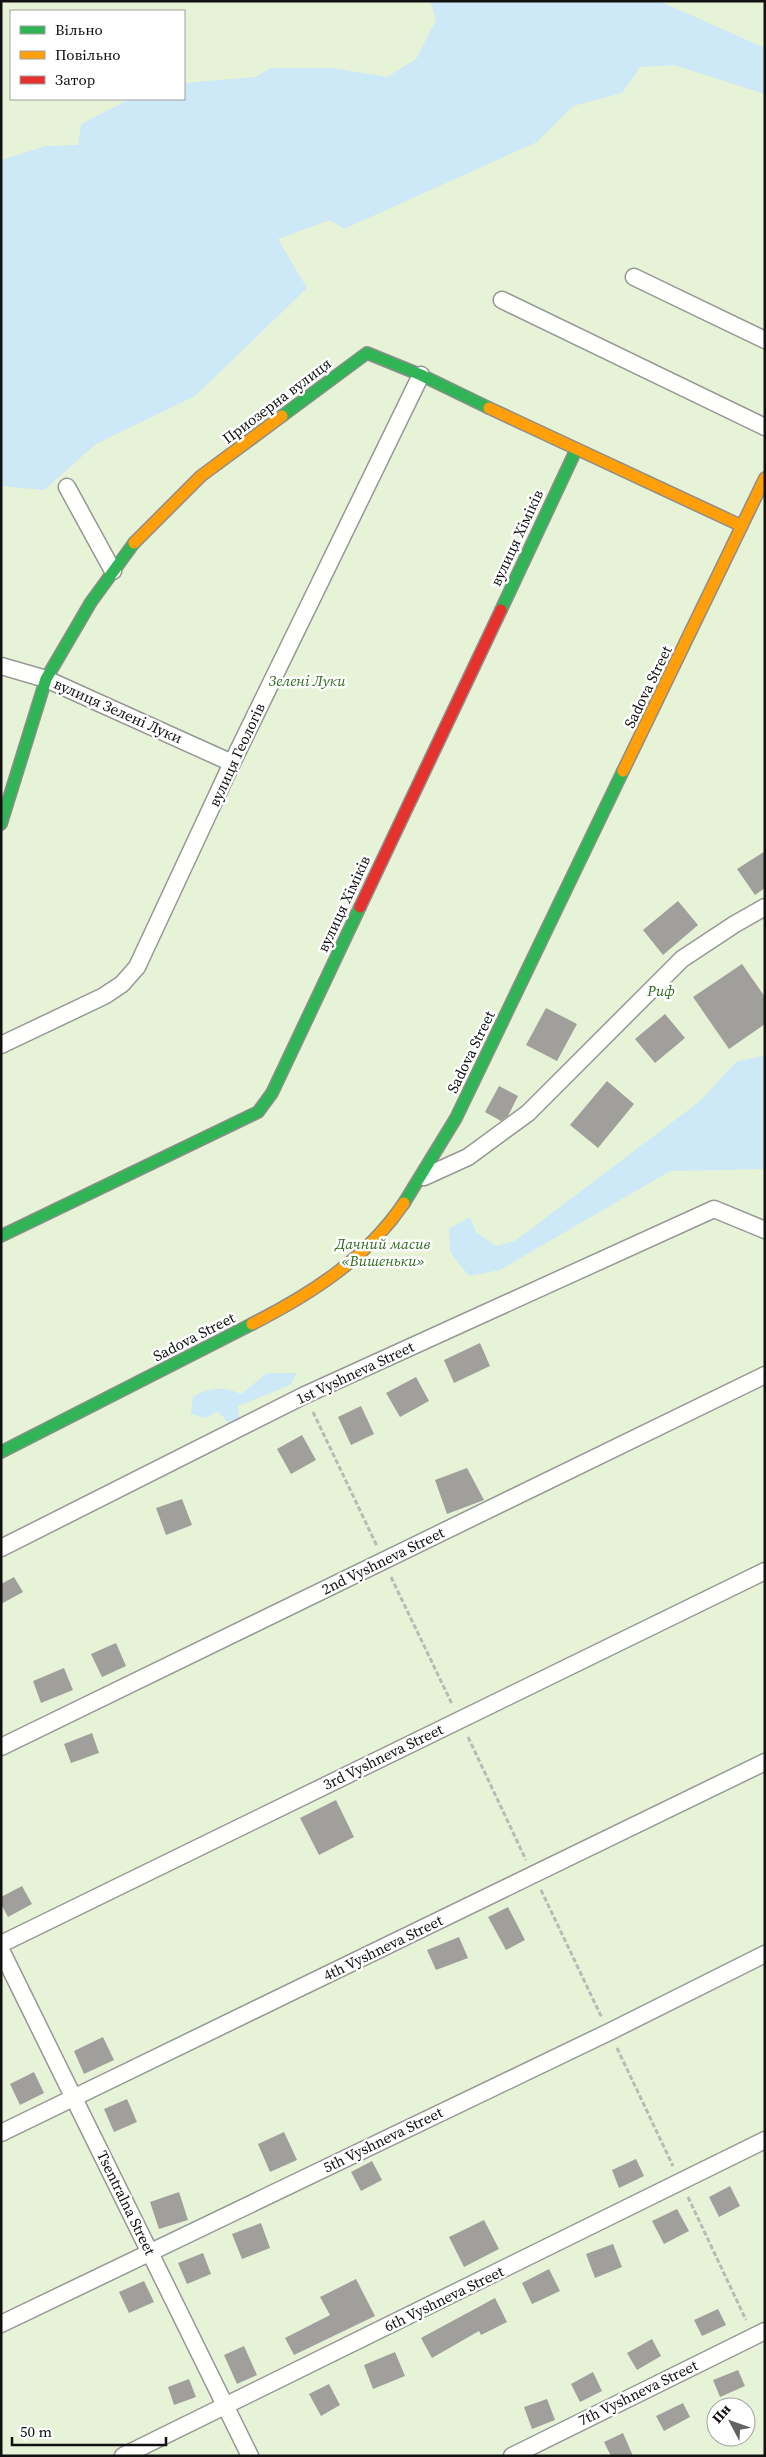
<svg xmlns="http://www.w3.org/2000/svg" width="766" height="2457" font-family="'Source Serif 4',serif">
<rect width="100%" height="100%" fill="#fdfcf7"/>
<!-- green -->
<path fill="#e7f3d7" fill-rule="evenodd" d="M1 1H765V2456H1ZM11 11H184V99H11ZM716 2407H746V2437H716Z"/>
<!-- water -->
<path fill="#cde8f7" d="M430 1H659L765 48V94L674 65 640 67 622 93 573 106 537 142 344 229 330 220 278 239 307 288 195 396 96 444 44 490 1 486V160L46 146 78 145 81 124 130 99H184V83L256 77 270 68H333L387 77 416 59 436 20Z
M765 1055V1169L670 1171 500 1270 469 1276 450 1252 449 1229 470 1217 476 1232 496 1246 515 1241 700 1101 736 1062Z
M267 1373H297L290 1385 238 1406 239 1419 230 1425 218 1411 206 1418 191 1414 193 1397C209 1387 224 1386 241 1394Z"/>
<!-- building -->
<path fill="#a19f9c" d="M765 851V888L755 895 737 869Z
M678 901 698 925 663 955 643 930Z
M742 964 765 997V1024L729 1049 693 997Z
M546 1008 577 1024 557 1061 526 1045Z
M665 1014 685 1038 655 1063 635 1039Z
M607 1081 634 1104 598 1148 570 1125Z
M499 1086 518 1096 508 1116 501 1121 485 1112Z
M480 1343 490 1366 454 1383 444 1360Z
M416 1377 429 1401 400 1417 386 1393Z
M361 1406 374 1434 351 1445 338 1417Z
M302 1435 316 1460 291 1474 277 1449Z
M467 1468 484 1500 447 1514 435 1480Z
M182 1499 192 1525 166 1535 156 1508Z
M14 1577 23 1592 1 1604V1584Z
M116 1643 126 1666 102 1677 91 1654Z
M64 1668 73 1690 41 1703 33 1681Z
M92 1733 99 1753 71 1763 64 1744Z
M336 1800 354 1837 319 1855 300 1818Z
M22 1886 32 1904 8 1917 1 1904V1897Z
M508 1907 525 1940 506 1950 488 1917Z
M459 1937 468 1958 436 1970 427 1950Z
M103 2037 114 2060 84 2074 74 2051Z
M34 2072 44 2093 20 2105 10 2084Z
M127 2099 137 2122 114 2132 104 2109Z
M284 2132 297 2160 270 2172 258 2144Z
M636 2159 644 2176 619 2188 612 2170Z
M372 2161 382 2180 361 2191 351 2172Z
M730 2186 740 2206 719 2217 709 2197Z
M179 2192 188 2220 159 2229 150 2202Z
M677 2209 689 2231 664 2244 652 2221Z
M484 2220 499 2249 464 2267 449 2237Z
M261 2223 270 2248 242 2259 232 2234Z
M613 2244 622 2267 595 2278 586 2254Z
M203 2253 211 2274 187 2284 178 2263Z
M549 2269 560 2291 532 2304 522 2283Z
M356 2279 375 2316 294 2355 285 2338 330 2315 320 2297Z
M144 2281 154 2302 129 2313 119 2292Z
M495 2298 507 2322 481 2335 479 2331 432 2358 421 2338Z
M718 2309 726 2325 702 2336 694 2320Z
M652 2339 661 2356 637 2370 627 2353Z
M244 2346 257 2375 237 2384 224 2355Z
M395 2352 405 2376 373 2389 364 2365Z
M738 2370 745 2386 720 2397 713 2380Z
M593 2372 602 2391 580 2402 571 2384Z
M189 2379 196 2397 174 2405 168 2387Z
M329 2384 340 2405 321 2416 309 2394Z
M547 2399 555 2420 532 2429 524 2407Z
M683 2403 690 2417 664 2431 656 2416Z
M623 2433 633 2456H611L604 2442Z"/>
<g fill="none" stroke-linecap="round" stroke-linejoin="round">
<!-- street casing -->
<g stroke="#979795" stroke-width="19">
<path id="street" d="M634 277 765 340
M502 300 765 427
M67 487 113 571
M1 666 46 679 232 763
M1 1045 104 996 122 984 137 967 232 763 421 375
M424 1177 468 1157 528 1113 682 959 735 924 765 907
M1 1548 305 1395 714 1209 765 1230
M1 1747 765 1375
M1 1944 765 1571
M1 1950 250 2456
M1 2133 765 1762
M1 2324 609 2032 765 1954
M123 2456 765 2140
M512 2456 765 2331"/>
</g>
<!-- fast casing -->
<g stroke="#8e8d8b" stroke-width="14">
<path id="fast" d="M282 416 367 353 421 375 489 408
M501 610 576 450
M1 824 46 679 91 602 134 543
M404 1203 456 1118 623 771
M1 1236 258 1112 272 1093 360 907
M1 1452 252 1324"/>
</g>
<!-- slow casing -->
<g stroke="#8e8d8b" stroke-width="14">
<path id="slow" d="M489 408 742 526
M134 543 201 476 282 416
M623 771 765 478
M252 1324C311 1294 366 1259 404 1203"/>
</g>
<!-- jam casing -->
<g stroke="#8e8d8b" stroke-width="14">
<path id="jam" d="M360 907 501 610"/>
</g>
<!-- path -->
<path stroke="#b9b9b8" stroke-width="3" stroke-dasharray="5 2.5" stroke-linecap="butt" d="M313 1412 377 1546
M391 1577 452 1704
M468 1737 526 1860
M541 1890 602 2018
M617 2048 673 2166
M688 2197 746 2320"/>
<!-- street -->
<use href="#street" stroke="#fffffe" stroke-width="16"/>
<!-- fast -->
<use href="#fast" stroke="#30b455" stroke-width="11"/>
<!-- slow -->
<use href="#slow" stroke="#ff9f0a" stroke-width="11"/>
<!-- jam -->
<use href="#jam" stroke="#e5322d" stroke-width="11"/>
</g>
<g text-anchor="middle" stroke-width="5" stroke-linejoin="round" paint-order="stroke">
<!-- street labels -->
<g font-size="15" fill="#111" stroke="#fff">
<text transform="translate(277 401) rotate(-37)" y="5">Приозерна вулиця</text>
<text transform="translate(517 538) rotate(-65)" y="5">вулиця Хіміків</text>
<text transform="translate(648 687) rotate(-64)" y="5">Sadova Street</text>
<text transform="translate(118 711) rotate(24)" y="5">вулиця Зелені Луки</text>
<text transform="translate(237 755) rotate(-65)" y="5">вулиця Геологів</text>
<text transform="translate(344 904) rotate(-65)" y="5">вулиця Хіміків</text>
<text transform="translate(471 1052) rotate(-64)" y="5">Sadova Street</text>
<text transform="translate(194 1337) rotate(-27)" y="5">Sadova Street</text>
<text transform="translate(355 1373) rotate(-25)" y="5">1st Vyshneva Street</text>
<text transform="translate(383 1561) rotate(-26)" y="5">2nd Vyshneva Street</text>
<text transform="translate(383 1757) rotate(-26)" y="5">3rd Vyshneva Street</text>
<text transform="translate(383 1948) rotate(-26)" y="5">4th Vyshneva Street</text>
<text transform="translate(383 2140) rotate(-26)" y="5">5th Vyshneva Street</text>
<text transform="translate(126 2203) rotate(64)" y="5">Tsentralna Street</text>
<text transform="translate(444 2299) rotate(-26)" y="5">6th Vyshneva Street</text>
<text transform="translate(638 2393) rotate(-26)" y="5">7th Vyshneva Street</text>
</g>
<!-- park labels -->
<g font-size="15" font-style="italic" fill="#2f6b1f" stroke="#fff">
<text x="307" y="686">Зелені Луки</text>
<text x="661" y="996">Риф</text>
<text x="383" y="1249">Дачний масив<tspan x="383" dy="17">«Вишеньки»</tspan></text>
</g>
</g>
<!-- border -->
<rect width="766" height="2457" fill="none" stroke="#111111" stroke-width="5"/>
<!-- legend -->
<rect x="10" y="10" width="175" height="90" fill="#ffffff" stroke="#a0a0a0"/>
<rect x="20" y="26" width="25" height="8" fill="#30b455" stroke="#a0a0a0"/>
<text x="55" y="35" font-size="15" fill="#111111">Вільно</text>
<rect x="20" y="51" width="25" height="8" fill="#ff9f0a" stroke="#a0a0a0"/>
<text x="55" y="60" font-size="15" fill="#111111">Повільно</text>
<rect x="20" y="76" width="25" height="8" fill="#e5322d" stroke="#a0a0a0"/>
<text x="55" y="85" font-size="15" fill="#111111">Затор</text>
<!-- north arrow -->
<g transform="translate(731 2422) rotate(311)"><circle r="24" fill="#ffffff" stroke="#a0a0a0"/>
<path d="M0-4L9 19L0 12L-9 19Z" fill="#646362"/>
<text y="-8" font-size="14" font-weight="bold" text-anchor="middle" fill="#111111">Пн</text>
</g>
<!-- scale -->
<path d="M12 2437v8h154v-8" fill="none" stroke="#111111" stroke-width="2.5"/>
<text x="20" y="2437" font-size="15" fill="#111111" stroke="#ffffff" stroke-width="4" paint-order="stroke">50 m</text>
</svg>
